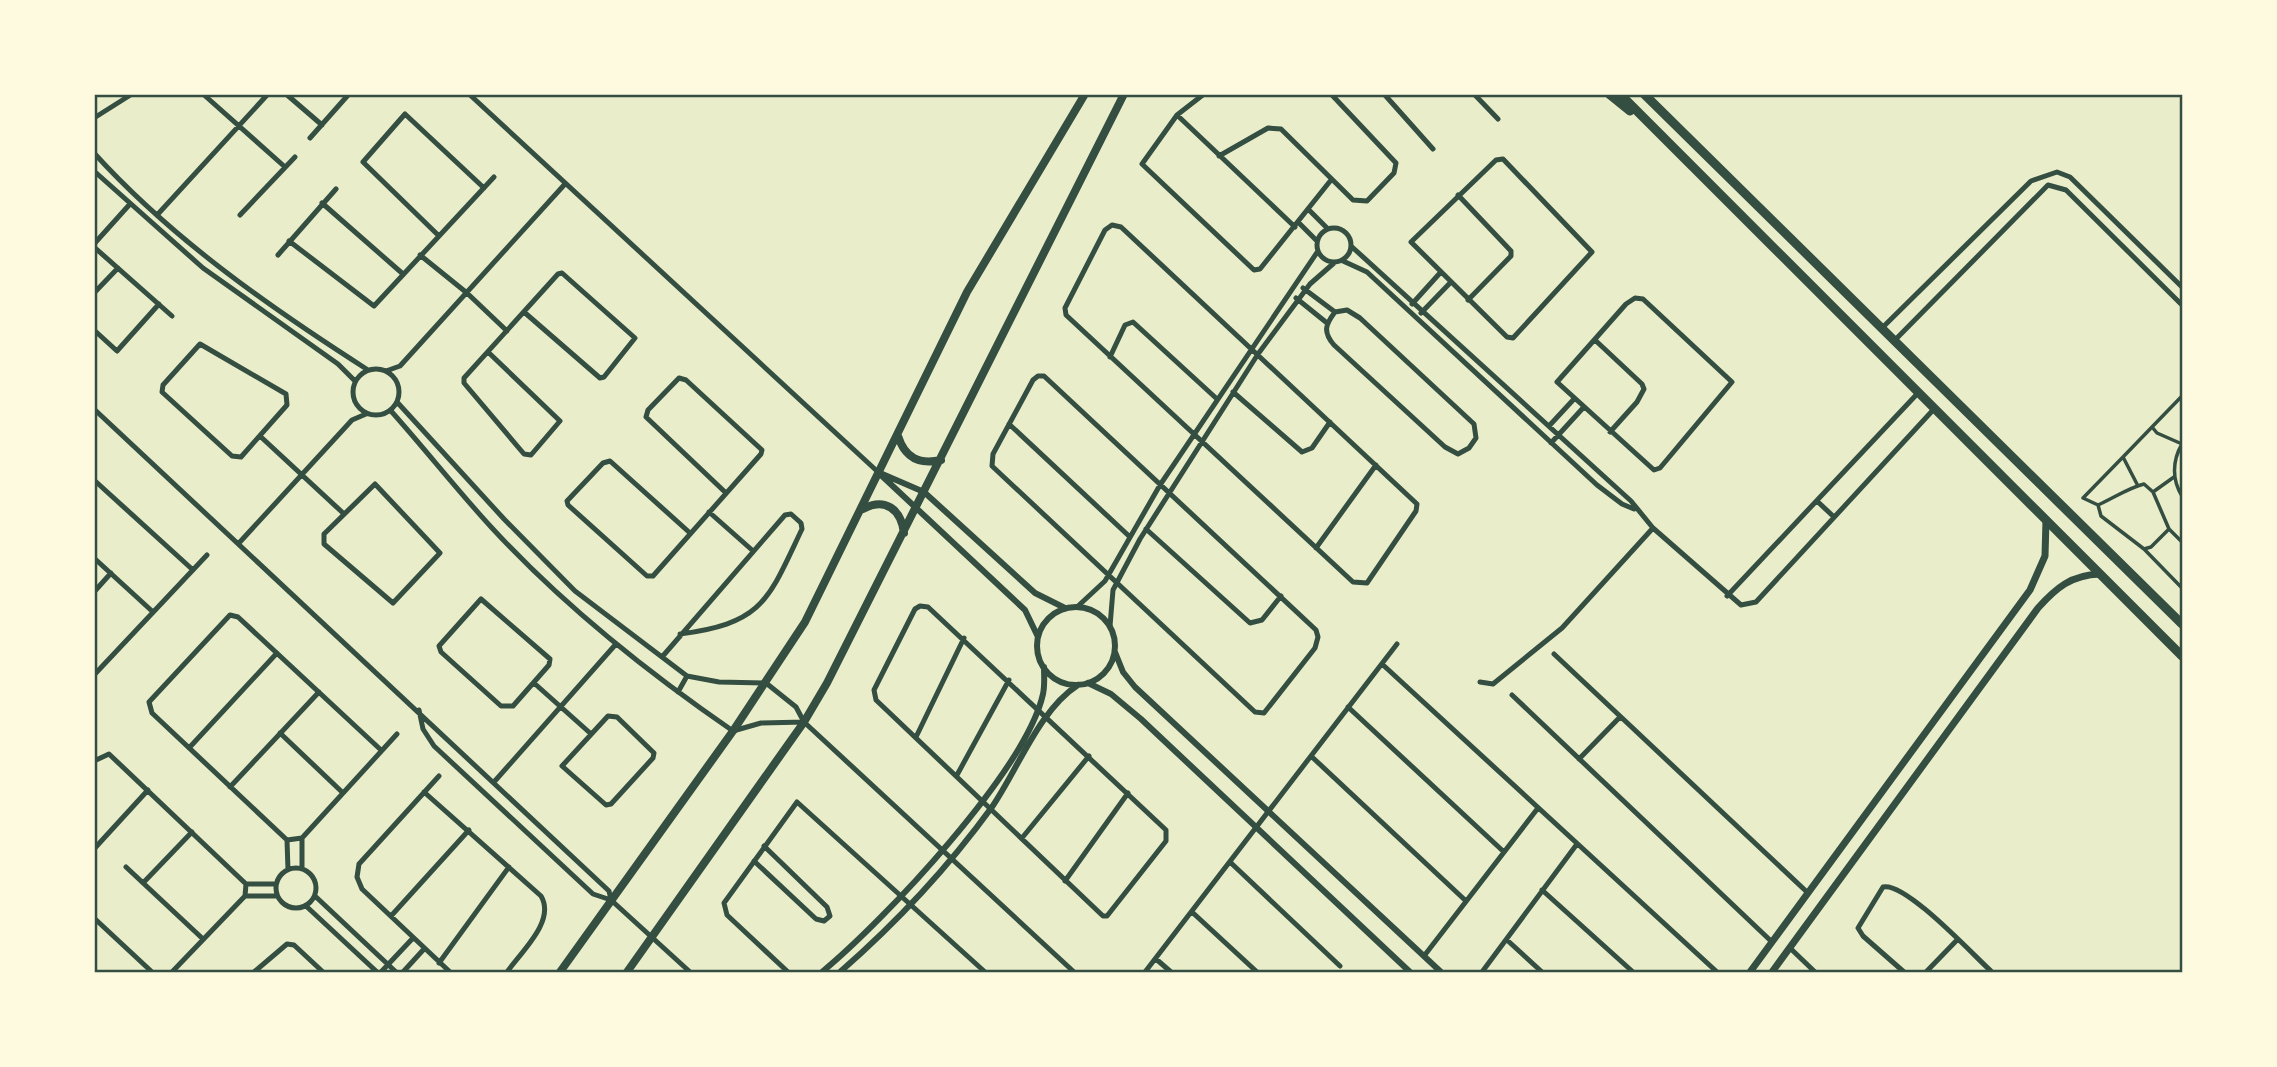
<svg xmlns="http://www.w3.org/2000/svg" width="2277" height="1067" font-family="Lato,sans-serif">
<rect width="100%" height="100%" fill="#e9edc9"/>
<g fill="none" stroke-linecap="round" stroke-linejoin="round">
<!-- pedestrian -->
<path stroke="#344e41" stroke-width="3.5" d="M2152 427 2182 396
M2182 444C2172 461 2172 480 2182 496
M2123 457 2152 427 2157 433 2182 444
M2153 492 2174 477
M2098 505 2083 498 2123 457 2138 486
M2182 542 2169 529 2151 547 2144 549 2182 588
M2144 549 2101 516 2098 505C2114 498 2128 488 2144 484L2153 492 2169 529"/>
<!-- minor -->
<path stroke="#344e41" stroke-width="5" d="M203 94 285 167
M286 94 322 125
M469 94 878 472
M1204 94 1177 115 1142 164 1254 270 1260 269 1331 180
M1384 94 1433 149
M1474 94 1498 119
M1177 115 1295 227
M94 118 132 94
M310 138 349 94
M94 153C172 239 271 308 368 370
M1219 156 1268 128 1281 129 1353 200 1367 201 1394 173 1396 163 1331 94
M1503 159 1592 252 1513 338 1507 337 1411 242 1496 160Z
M94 171 203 268 338 364 355 381
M1458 195 1511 251V256L1468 300
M322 203 403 274
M1309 210 1328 229
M158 214 268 94
M240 215 295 157
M1299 223 1317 241
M1112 225 1121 227 1417 504 1416 511 1367 583 1353 582 1066 315 1065 308 1105 230Z
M1317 245a17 17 0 1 1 34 0a17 17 0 1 1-34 0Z
M438 235 363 162 405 114 484 188
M289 241 374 306 494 177
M94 244 130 204
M1351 246 1631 501 1653 528 1741 605 1756 602 1934 409
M94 247 172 316
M278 255 336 189
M420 255 467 293 507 331
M1343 261 1367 272 1597 485 1622 504 1634 509
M1303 288 1335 312
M94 293 118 268
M1296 298 1327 323
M1635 298 1643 299 1732 382 1660 468 1654 470 1557 382 1626 304Z
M1412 304 1440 273
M1347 310 1360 318 1474 424 1476 438 1469 448 1458 454 1445 447 1334 345C1323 332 1325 325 1335 312Z
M1421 313 1450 283
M1882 328 2031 181 2057 172 2070 177 2182 287
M94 330 117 351 159 304
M1595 340 1642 384 1644 389 1637 402 1610 432
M1895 340 2048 185 2066 190 2182 305
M200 344 286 394 287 405 241 457 232 456 162 392 163 385Z
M488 352 560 421 531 455 524 454 464 383V378L558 274 562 273 635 338 604 377 600 378 524 312
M1110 357 1125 325 1133 322 1217 399
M353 392a23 23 0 1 1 46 0a23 23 0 1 1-46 0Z
M386 371 400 366 565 184
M1038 376H1044L1316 630 1318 637 1315 648 1264 713 1255 712 992 466 993 454 1033 380Z
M1233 392 1302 452 1312 448 1330 422
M397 402 504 519 575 591 687 676 719 682 766 683 796 707 804 722 1074 972
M94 409 609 891 611 900 690 972
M391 411C425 449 457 490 492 528 563 605 647 672 733 731L761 723 804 722
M1009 424 1130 537
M1549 426 1574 399
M261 437 343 513
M1551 443 1583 408
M94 480 193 570
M375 484 440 553 393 603 324 544V534Z
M1817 501 1834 517
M709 512 752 550
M1146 529 1250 623 1262 620 1281 596
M690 533 610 461 603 463 567 501 568 505 647 576H653L761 454 762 450 686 380 679 378 648 410 646 417 726 493
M239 543 352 420 366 414
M1316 548 1376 465
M94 558 153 612
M94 592 111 573
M1727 596 1918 393
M481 599 550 659 549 665 513 706H501L441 652 439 646Z
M920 606 928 607 1166 830V841L1107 916H1103L876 700 874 690 915 609Z
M1077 607 1105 581 1160 485 1318 251
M1110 626 1113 590 1140 539 1258 354 1310 284 1334 263
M1554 654 1808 893
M662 657 785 515 791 514 801 523 802 529C768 600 764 623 680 634
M1382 664 1717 972
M94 675 207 555
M1480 682 1493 684 1562 628 1653 528
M534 683 590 733
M678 692 687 676
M1512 695 1772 942
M1348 707 1504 852
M419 710 423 729 434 746 593 894 611 900
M608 716 617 717 654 753 653 758 611 804 606 805 562 766Z
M280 733 342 792
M916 737 964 638
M189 748 277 653
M381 750 238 617 230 615 149 702 152 713 287 840 302 838 397 734
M1311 756 1466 901
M1579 759 1620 717
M94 761 109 754 246 884 245 896 172 972
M957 775 1009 680
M439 776 359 864 357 877 362 889 450 972
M494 782 616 644
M230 787 319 692
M424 792 541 896C556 921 521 952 507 972
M302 838V869
M1022 838 1089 756
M287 840 288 870
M94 849 148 790
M754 861 816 919 824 921 830 916 827 907 764 846
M1230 862 1340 966
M126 867 203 939
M276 888a20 20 0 1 1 40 0a20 20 0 1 1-40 0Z
M1065 881 1128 793
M143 883 192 832
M246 884H276
M1542 890 1633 972
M245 896H277
M315 896 396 972
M306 906 377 972
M1192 912 1257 972
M391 916 469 830
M94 918 152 972
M1507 940 1542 972
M1790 948 1815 972
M1424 956 1538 808
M1156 959 1171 972
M439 963 509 867
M254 972 287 944 294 945 323 972
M381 972 413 938
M403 972 424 949
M788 972 727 915 724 903 797 802 985 972
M1145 972 1397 644
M1482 972 1577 844
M1904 972 1863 936 1858 928 1883 887C1905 881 1974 956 1992 972
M1926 972 1957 940"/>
<!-- tertiary -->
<path stroke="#344e41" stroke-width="6" d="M880 473 924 492 1035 593 1065 608
M882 476 1025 610 1038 637
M1037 646a39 39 0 1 1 78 0a39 39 0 1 1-78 0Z
M1115 652 1123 672 1135 687 1441 972
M1088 683 1111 694 1141 719 1410 972
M822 972C884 921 1026 770 1043 694 1045 685 1044 676 1044 667
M840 972C895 924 949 866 992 807 1018 769 1039 710 1078 685"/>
<!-- secondary -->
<path stroke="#344e41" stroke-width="7" d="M1750 972 2030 590 2045 556 2046 520
M1772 972 2038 608C2056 588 2071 575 2100 574"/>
<!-- primary -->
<path stroke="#344e41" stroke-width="8" d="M898 436C905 458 919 465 941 460
M863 509C885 497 901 509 904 533
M560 972 733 731 805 622 967 292 1085 94
M627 972 804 722 827 683 1124 94"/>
<!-- trunk -->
<path stroke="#344e41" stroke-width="9" d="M1609 94 1630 111
M1620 94 2182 656
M1644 94 2182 624"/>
</g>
<!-- border -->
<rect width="2277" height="1067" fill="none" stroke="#fefae0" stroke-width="192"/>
<rect x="96" y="96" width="2085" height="875" fill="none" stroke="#344e41" stroke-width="2.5"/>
</svg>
